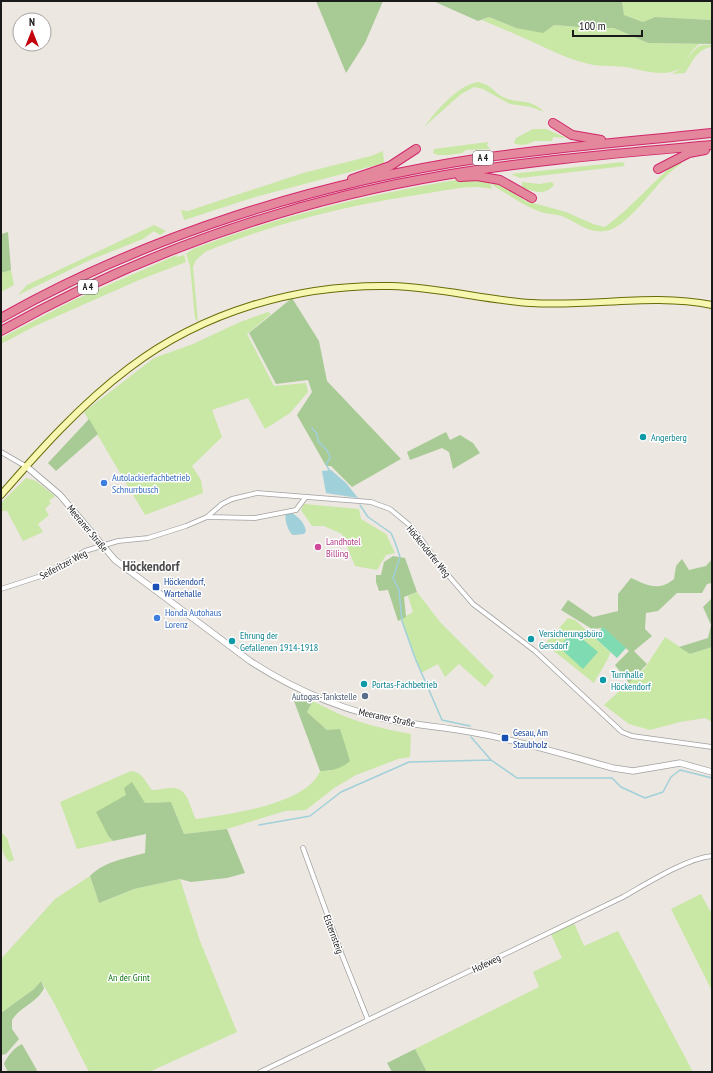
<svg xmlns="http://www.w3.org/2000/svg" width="713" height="1073" font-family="'PT Sans Narrow',sans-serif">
<rect width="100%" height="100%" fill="#ece7e0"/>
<!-- grass -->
<path fill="#c9e7a5" d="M622 1H712V20L655 17 643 22 624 15Z
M489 17 516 28 554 25 592 28H614L648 43 700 44C688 51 688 63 679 69 666 77 644 71 631 68 617 65 602 67 589 64 566 59 547 48 526 39 512 33 497 26 482 20Z
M702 45H712V47C697 49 693 61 685 73L671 74C687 69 687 51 702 45Z
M477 82C493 85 492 91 503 97 519 105 529 97 544 112L531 107 510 104 483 89 474 87 461 94 424 127C437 110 456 87 477 82Z
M533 129H546L567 138 553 137 552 141H534C529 145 519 146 514 143L516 138Z
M488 142 487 145 490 149 466 150 462 153 448 155H438L433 153 434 149Z
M383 151 384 163 255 197 184 220 181 210 188 211 303 173 371 156Z
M678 160 682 163C662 176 651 195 635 211 627 219 616 230 605 231 590 234 574 221 562 216 555 214 547 214 541 212 523 206 508 194 492 185L493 182 509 190 526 201 566 212 593 224 605 227C632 207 653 182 678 160Z
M623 162 625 166 520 178 511 174Z
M468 178 489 179 492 189C471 184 450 190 429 193 353 204 276 222 205 252L196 260 193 267 198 322 195 318 190 266 186 254 193 249C282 215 374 193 468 178Z
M522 182 539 184 552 182 554 185C545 196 533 192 522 187Z
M154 225 166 231 160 235 154 231 143 239 90 260 18 295 27 285Z
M177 255V257L184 255 186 262 139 280 35 326 1 344V338L74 300Z
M11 270 14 285 1 292V273Z
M268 312 271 314 247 334 274 386 306 383 308 392 290 413 265 429 248 398 212 410 222 437 192 466 201 480 203 493 145 515 84 412 154 358 193 344 240 322Z
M26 478 36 481 55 496 49 501 51 503 45 509 49 515 38 524 43 532 23 541 7 511H1V503Z
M304 504 359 509 361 519 386 534 395 553 386 555 377 570 355 566 342 534 324 526H312L301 510Z
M417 592 440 622 494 676 485 687 459 664 445 677 438 664 421 673 401 619 413 612 408 596Z
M568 618 575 620 610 652C610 658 597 676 594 683L545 644Z
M665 637 690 654 712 647V722L705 718 680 722 650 730 629 724 604 705 645 668Z
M313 701C348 720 372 727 411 734L410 757 398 759 356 775 334 788 306 810 285 811 227 829 184 834 171 802 145 803 126 795 109 837 113 841 77 849 60 802 131 771C143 772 145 782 152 790 159 790 165 788 172 788 189 788 189 807 196 819 227 815 308 804 320 771H330L327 730 307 712Z
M1 832 7 838 14 860 9 862C1 853 1 843 1 832Z
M90 876 99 903 134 889 180 879 200 941 237 1032 149 1072H89L54 1003 41 981 34 989 1 1013V959L55 899Z
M701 894 710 911 712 910V991L671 909Z
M574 923 584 946 618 931 693 1072H427L415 1049 539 987 533 972 562 958 551 934Z"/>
<!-- forest -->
<path fill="#a8cb95" d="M316 1H383L365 43 346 73Z
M433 1H622L624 15 643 22 655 17 712 20V44L648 43 614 28H592L554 25 543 33 516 28 489 17 478 21Z
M8 232 11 270 1 273V234Z
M292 298 319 341 327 381 401 459 352 487 331 466H326L297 415 312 392 308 380 276 384 249 333Z
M89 419 98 434 56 471 48 463Z
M446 432 450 440 460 435 473 443 480 453 453 469 449 452 442 448 410 460 407 452Z
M393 556 405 558 417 592 404 597 406 617 398 621 388 590 379 591 376 582V575H381L384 562Z
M682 559 689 570 706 566 712 559V583L707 584 702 593H677L658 611 646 613 645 629 652 636 634 651 647 664 629 683 615 665 629 651 603 628 592 629 561 610 568 600 593 617 618 611V594L631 578C647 585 658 592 674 579L676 566Z
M712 598V647L690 654 679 647 708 638 711 625 703 607Z
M296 693 313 701 307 712 327 730 340 729 350 761C341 769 331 771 320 771L294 701Z
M132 782 145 803 171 802 184 834 227 829 245 873 227 878 191 882 180 879 134 889 99 903 90 876C105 861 124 859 145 853L146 834 113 841 109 837 96 812 126 795 124 788Z
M41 981 44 988C38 1002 20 1007 12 1020V1029L19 1039 6 1054 1 1055V1013L34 989Z
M22 1044 38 1072H8L4 1064C7 1056 15 1047 22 1044Z
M415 1049 427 1072H392L387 1063Z"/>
<!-- pitch -->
<path fill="#7edbb2" d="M603 627 626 648 617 658 594 637Z
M573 631 598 652 583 669 559 647Z"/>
<!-- water -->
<path fill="#a0d0da" d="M331 470 346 483 358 498 326 493 322 471Z
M290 512C298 516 304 522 306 531L304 534 293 535C288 532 284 519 286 513Z"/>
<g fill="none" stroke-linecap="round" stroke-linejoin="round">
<!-- stream -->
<path stroke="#a0d0da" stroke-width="1.5" d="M312 428 317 434 318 441C323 448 329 449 330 458L326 464 329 470
M360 505 368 517 391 533 395 542 400 557 393 578 399 590 402 621 415 658 442 720 470 726
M471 737 491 760
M259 825 310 816 341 792 409 762 491 760 517 778H612L621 787 645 798 663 792 671 777 680 770 712 778"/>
<!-- minor casing -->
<g stroke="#a1a1a1" stroke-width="5.5">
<path id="minor" d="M1 452 27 467
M207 517 255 518 296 510 305 498
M1 589 44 575 85 551 118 541 148 538 186 526 207 517 222 504 232 499 257 493 371 502 390 509 413 528 441 567 473 604 535 651 622 732 632 736 712 747
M303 848 342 955 368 1020
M260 1072 623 897C646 884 687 858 712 856"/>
</g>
<!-- tertiary casing -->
<g stroke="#a1a1a1" stroke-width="7">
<path id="tertiary" d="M27 467 60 495 115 560 250 661C296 691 346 712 401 722 426 726 451 728 476 733 522 741 568 756 613 768L633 771 680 763 712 772"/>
</g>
<!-- secondary casing -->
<g stroke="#676c06" stroke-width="8">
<path id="secondary" d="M1 495C40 450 81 404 129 368 204 311 298 284 391 286 438 287 484 300 531 303 592 307 652 293 712 305"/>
</g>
<!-- motorway casing -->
<g stroke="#d1266a" stroke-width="10">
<path id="motorway" d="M553 123 572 135 601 140
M658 169 689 153 705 150
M460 177 477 176 500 180 532 198
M352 179 390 166 416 149
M1 318C148 235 315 183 482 158 559 147 636 141 712 133
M1 331C139 254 290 201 445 175 534 160 623 153 712 145"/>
</g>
<!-- minor -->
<use href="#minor" stroke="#fff" stroke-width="4"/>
<!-- tertiary -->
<use href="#tertiary" stroke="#fff" stroke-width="5.5"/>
<!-- secondary -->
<use href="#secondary" stroke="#f8f7b2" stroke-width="6"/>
<!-- motorway -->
<use href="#motorway" stroke="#e4879d" stroke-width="8"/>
</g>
<!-- markers -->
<g fill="#0f9aa8" stroke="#fff" stroke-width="1.5">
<circle cx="643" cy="437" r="4"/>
<circle cx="531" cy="639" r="4"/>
<circle cx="232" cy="641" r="4"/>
<circle cx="603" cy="680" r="4"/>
<circle cx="364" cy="684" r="4"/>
</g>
<g fill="#3f7fe0" stroke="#fff" stroke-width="1.5">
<circle cx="104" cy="483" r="4"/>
<circle cx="157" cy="618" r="4"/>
</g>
<circle fill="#d1479c" stroke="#fff" stroke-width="1.5" cx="318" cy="547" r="4"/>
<g fill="#1a4fb4" stroke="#fff" stroke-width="1.5">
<rect x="152" y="583" width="8" height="8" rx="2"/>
<rect x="501" y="734" width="8" height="8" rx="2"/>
</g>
<circle fill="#5c6f8a" stroke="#fff" stroke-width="1.5" cx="365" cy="696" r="4"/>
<g text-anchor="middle" stroke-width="3" stroke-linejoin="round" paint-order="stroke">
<!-- shield labels -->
<g fill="#fff" stroke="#5f5f5f" stroke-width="1">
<rect x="473" y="151" width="20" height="14" rx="3"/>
<rect x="78" y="280" width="20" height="14" rx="3"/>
</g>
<g font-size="9" font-weight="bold" fill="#1a1a1a">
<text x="483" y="161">A 4</text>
<text x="88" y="290">A 4</text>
</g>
<!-- culture labels -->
<g font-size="10" fill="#0d838f" stroke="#fff" text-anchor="start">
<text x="651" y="441">Angerberg</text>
<text x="539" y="637">Versicherungsbüro<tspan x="539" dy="12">Gersdorf</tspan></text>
<text x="240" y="639">Ehrung der<tspan x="240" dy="12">Gefallenen 1914-1918</tspan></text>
<text x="611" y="678">Turnhalle<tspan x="611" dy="12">Höckendorf</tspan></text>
<text x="372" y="688">Portas-Fachbetrieb</text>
</g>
<!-- shop labels -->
<g font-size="10" fill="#366cbe" stroke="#fff" text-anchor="start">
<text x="112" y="481">Autolackierfachbetrieb<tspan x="112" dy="12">Schnurrbusch</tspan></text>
<text x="165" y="616">Honda Autohaus<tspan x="165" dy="12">Lorenz</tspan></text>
</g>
<!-- street labels -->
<g font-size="10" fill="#1a1a1a" stroke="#fff">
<text transform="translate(88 528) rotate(50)" y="4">Meeraner Straße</text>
<text transform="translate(429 551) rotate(51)" y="4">Höckendorfer Weg</text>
<text transform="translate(63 564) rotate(-28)" y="4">Seiferitzer Weg</text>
<text transform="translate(387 717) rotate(12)" y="4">Meeraner Straße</text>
<text transform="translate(334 934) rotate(70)" y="4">Elsternsteig</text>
<text transform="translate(486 963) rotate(-26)" y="4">Hofeweg</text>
</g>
<!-- hotel labels -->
<g font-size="10" fill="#b23c85" stroke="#fff" text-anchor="start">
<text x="326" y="545">Landhotel<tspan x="326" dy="12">Billing</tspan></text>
</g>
<!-- transit labels -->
<g font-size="10" fill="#164399" stroke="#fff" text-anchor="start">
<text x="164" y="585">Höckendorf,<tspan x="164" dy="12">Wartehalle</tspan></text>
<text x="513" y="736">Gesau, Am<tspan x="513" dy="12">Staubholz</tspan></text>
</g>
<!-- service labels -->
<g font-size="10" fill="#4e5e75" stroke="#fff" text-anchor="end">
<text x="357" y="700">Autogas-Tankstelle</text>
</g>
<!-- park labels -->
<g font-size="10" fill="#0d7410" stroke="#fff">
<text x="129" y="981">An der Grint</text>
</g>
<!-- district labels -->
<g font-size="14" font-weight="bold" fill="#4d4d4d" stroke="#fff">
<text x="151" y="571">Höckendorf</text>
</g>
</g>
<!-- border -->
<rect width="713" height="1073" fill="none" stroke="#1a1a1a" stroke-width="4"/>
<!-- north arrow -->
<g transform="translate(32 32)"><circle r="19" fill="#ffffff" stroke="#a3a3a3"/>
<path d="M0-3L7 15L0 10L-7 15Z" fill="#c1040e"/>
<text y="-6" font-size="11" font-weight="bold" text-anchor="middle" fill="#1a1a1a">N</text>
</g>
<!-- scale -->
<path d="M573 30v6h69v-6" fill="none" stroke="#1a1a1a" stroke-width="2"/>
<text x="579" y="30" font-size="12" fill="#1a1a1a" stroke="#ffffff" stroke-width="3" paint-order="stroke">100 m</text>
</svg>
